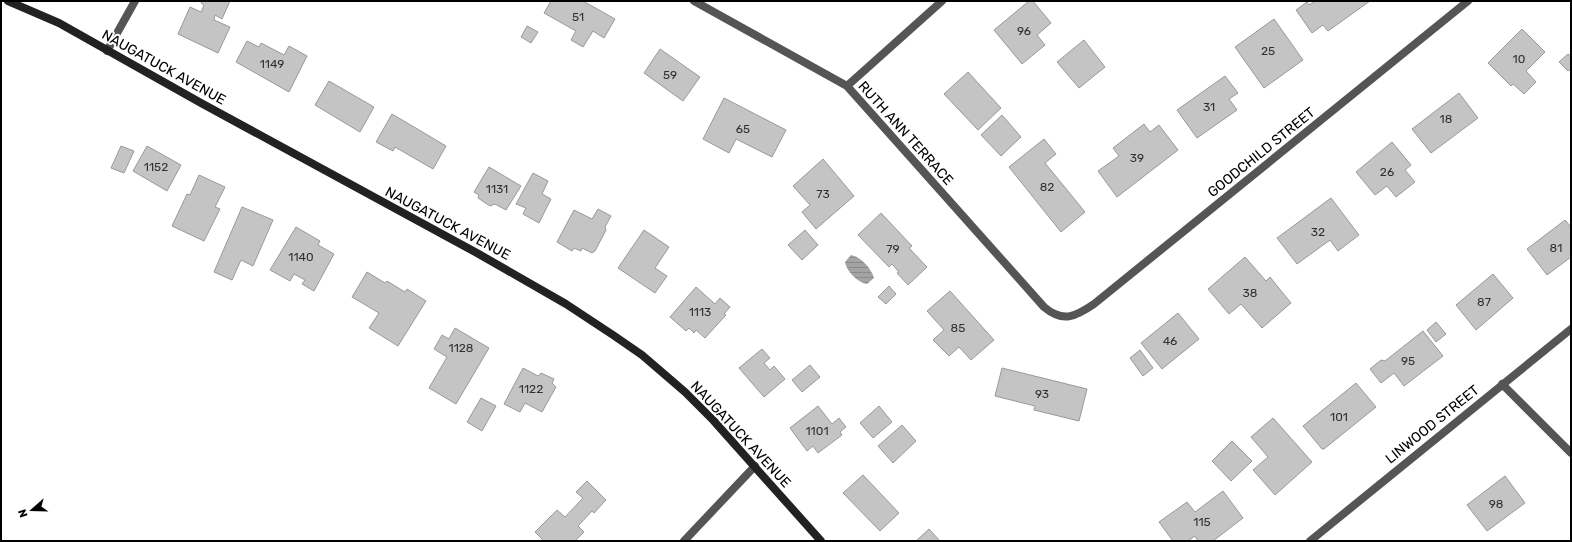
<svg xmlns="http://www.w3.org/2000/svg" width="1572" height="542" font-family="Rubik,sans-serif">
<defs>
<pattern id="water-rules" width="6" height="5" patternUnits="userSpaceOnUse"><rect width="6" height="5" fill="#a3a3a3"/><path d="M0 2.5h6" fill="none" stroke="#8b8b8b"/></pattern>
</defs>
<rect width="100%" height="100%" fill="#fff"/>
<!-- water -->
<path fill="url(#water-rules)" d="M851 255C861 257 871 268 874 278L867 284C857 282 847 272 845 262Z"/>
<!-- building -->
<path fill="#c4c4c4" stroke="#999" d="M202 1H230L222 19 215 15 214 20 230 27 218 53 178 34 190 7 201 12 204 5 201 3Z
M551 1H583L615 19 604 38 593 31 583 47 571 40 576 31 544 13Z
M1029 1H1033L1051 23 1037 35 1045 45 1022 64 994 30Z
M1315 1H1370L1328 31 1323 25 1312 33 1296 10 1307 2 1309 5Z
M1274 19 1303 60 1264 88 1235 47Z
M527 26 538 32 531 43 521 37Z
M1522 29 1545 52 1526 71 1536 82 1524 94 1513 84 1511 86 1488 63Z
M1084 40 1105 67 1079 88 1057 62Z
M247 41 259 47 261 43 284 55 289 46 307 56 289 92 236 62Z
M660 49 700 77 683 101 644 73Z
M1568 54 1571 56V69L1568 71 1559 62Z
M968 72 1001 108 978 130 944 94Z
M1225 76 1238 93 1229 99 1237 110 1197 138 1177 110Z
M329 81 374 107 360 132 315 105Z
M1459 93 1478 118 1431 153 1412 129Z
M724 98 786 130 772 157 736 139 729 153 703 139Z
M392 114 446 146 433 169 395 147 393 151 376 142Z
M1002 115 1021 137 1001 156 981 135Z
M1144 124 1150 132 1159 125 1178 150 1117 197 1098 171 1119 156 1113 148Z
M1044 139 1056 154 1045 163 1085 212 1061 232 1009 167Z
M1392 142 1411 165 1405 170 1415 182 1396 197 1387 186 1375 195 1356 172Z
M121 146 134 151 124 173 111 168Z
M147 146 181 165 167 191 133 171Z
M823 159 854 196 816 229 802 212 810 205 793 186Z
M489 167 521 186 506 210 495 204 490 206 478 198 479 195 474 192Z
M533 173 548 181 542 194 551 199 539 223 523 214 526 208 516 204Z
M199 175 225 187 215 207 220 209 204 241 172 226 187 194 190 195Z
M1331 198 1359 235 1338 251 1330 240 1297 264 1277 238Z
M242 207 273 220 253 266 241 260 232 280 214 272Z
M598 209 611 216 605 227 606 230 595 251 592 253 582 248 581 251 574 248 572 251 557 242 574 210 592 219Z
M881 213 912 246 909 248 927 267 908 285 897 273 899 272 892 264 889 267 858 235Z
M1565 220 1571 227V257L1547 275 1527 249Z
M296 227 320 241 318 245 334 254 314 291 302 284 305 280 294 274 290 281 270 270Z
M644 230 669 247 655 268 667 276 655 293 618 268Z
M805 230 818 245 802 260 788 245Z
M1245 257 1266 281 1270 277 1291 303 1262 328 1241 304 1229 314 1208 289Z
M367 272 385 283 387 281 405 292 407 289 426 301 398 346 369 328 379 313 352 297Z
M1493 274 1513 298 1476 330 1456 305Z
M889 286 896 294 886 304 878 297Z
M696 287 715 304 720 298 730 307 724 314 726 315 705 338 696 330 694 333 689 328 686 331 670 317Z
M950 291 994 340 971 360 959 347 949 356 933 340 944 330 927 311Z
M1178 313 1199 339 1162 369 1141 343Z
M1436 322 1446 334 1436 342 1427 330Z
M455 328 489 348 456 404 429 388 447 357 434 349 442 335 449 339Z
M1423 331 1443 356 1404 386 1394 373 1381 383 1370 369 1381 360 1385 361Z
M762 349 770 358 764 363 770 370 774 366 785 379 764 397 739 368Z
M1140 350 1153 368 1143 376 1130 358Z
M810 365 820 377 802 392 792 380Z
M523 368 538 376 541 373 554 379 552 383 556 387 542 412 525 403 520 412 504 404Z
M1002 368 1087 389 1079 421 1034 410 1035 406 995 396Z
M1356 383 1376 407 1324 449H1322L1303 426Z
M481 398 496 406 482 431 467 422Z
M818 406 832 424 839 418 846 427 840 432 842 435 818 453 813 446 807 451 790 428Z
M879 406 892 422 873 438 860 423Z
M1273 418 1312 462 1275 495 1253 470 1268 457 1251 437Z
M902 425 916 441 893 463 878 446Z
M1232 441 1252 461 1231 481 1212 461Z
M863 475 899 513 880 531 843 493Z
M1505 476 1525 503 1487 531 1467 505Z
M587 481 606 500 594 513 592 511 578 526 584 532 575 541H544L535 532 557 510 565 517 583 498 576 492Z
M1223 491 1243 518 1213 541H1198L1195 536 1188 541H1173L1159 522 1187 502 1195 512Z
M929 529 940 541H916Z"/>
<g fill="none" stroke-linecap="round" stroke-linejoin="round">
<!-- minor -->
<path stroke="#555" stroke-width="8" d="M694 1 847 86 1044 307C1063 323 1075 317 1094 304L1468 1
M107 51 135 1
M847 86 942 1
M1502 384 1571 453
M684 541 755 466
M1310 541 1571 329"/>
<!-- secondary -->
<path stroke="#222" stroke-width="8" d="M8 1 59 23 201 103 477 253 566 304 613 335 642 355 685 392 713 420 821 541"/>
</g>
<g text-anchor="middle" stroke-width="4" stroke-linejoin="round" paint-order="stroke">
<!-- number labels -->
<g font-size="12" fill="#313131">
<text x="578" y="21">51</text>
<text x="1024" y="35">96</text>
<text x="1268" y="55">25</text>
<text x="1519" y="63">10</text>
<text x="272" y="68">1149</text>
<text x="670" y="79">59</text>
<text x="1209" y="111">31</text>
<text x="1446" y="123">18</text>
<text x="743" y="133">65</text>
<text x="1137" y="162">39</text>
<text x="156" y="171">1152</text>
<text x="1387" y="176">26</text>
<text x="1047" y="191">82</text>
<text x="497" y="193">1131</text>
<text x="823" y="198">73</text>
<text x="1318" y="236">32</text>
<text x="1556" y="252">81</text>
<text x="893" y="253">79</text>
<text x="301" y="261">1140</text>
<text x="1250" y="297">38</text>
<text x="1484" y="306">87</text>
<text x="700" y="316">1113</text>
<text x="958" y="332">85</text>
<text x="1170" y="345">46</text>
<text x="461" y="352">1128</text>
<text x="1408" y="365">95</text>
<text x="531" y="393">1122</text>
<text x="1042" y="398">93</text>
<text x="1339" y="421">101</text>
<text x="817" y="435">1101</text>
<text x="1496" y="508">98</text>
<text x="1202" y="526">115</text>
</g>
<!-- street labels -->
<g font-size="14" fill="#000" stroke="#fff">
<text transform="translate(164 67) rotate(29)" y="5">NAUGATUCK AVENUE</text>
<text transform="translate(906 133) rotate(48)" y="5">RUTH ANN TERRACE</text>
<text transform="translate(1261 152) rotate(-39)" y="5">GOODCHILD STREET</text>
<text transform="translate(448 223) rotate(28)" y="5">NAUGATUCK AVENUE</text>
<text transform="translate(1432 424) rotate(-39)" y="5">LINWOOD STREET</text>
<text transform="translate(741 434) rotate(47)" y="5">NAUGATUCK AVENUE</text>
</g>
</g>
<!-- border -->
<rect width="1572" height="542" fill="none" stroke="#000000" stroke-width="4"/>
<!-- north arrow -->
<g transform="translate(32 510) rotate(250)" stroke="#ffffff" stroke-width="3" paint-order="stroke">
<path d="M0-3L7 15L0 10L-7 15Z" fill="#000000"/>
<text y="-6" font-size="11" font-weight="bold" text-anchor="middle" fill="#000000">N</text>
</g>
</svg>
